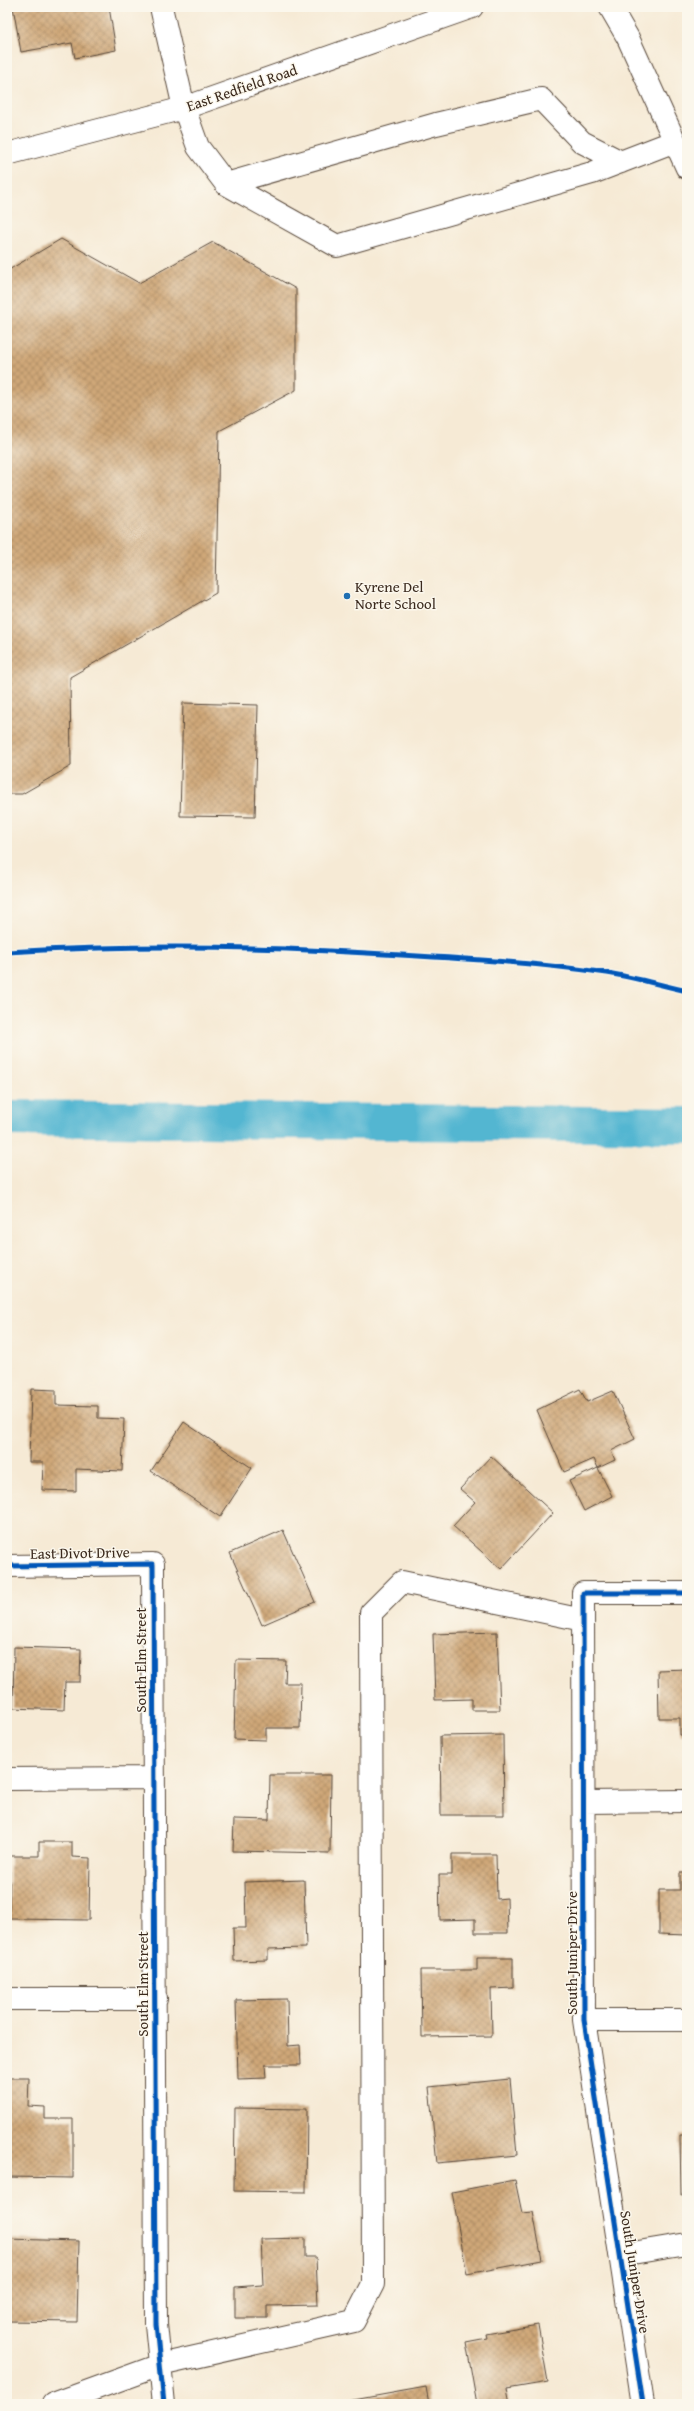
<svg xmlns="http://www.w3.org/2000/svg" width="694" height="2411" font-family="'Gentium Book Plus',serif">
<defs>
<pattern id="building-cross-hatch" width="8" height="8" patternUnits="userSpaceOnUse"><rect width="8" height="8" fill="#cfa778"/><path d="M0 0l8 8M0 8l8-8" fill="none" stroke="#a98862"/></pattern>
</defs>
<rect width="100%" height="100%" fill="#fbf7ec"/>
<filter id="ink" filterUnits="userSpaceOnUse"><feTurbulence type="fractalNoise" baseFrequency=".025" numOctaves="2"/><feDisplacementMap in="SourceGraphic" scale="8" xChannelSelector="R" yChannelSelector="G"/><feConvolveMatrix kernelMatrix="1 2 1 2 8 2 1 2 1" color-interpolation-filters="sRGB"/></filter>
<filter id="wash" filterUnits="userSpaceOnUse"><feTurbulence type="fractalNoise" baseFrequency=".012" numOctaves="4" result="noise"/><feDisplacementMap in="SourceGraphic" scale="16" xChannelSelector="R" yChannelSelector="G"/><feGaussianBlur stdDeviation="0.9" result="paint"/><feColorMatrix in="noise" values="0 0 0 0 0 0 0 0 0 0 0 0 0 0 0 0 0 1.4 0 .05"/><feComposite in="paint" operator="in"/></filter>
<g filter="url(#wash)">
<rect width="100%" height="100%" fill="#f6ead5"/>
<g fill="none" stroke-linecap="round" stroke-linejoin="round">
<!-- canal -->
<path stroke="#53b6d1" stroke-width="36" d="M7 1118 687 1125"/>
</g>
<g id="blocks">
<!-- building -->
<path fill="url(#building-cross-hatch)" d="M13 7H109L116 50 75 58 72 43 21 52Z
M61 239 139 283 213 242 296 289V390L219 431 216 593 70 677 71 766 22 794H7V271Z
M183 703 258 705 255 817 180 816Z
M31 1389 56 1390V1405L98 1406V1418L124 1419 122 1471 76 1469V1491L42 1490 43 1462H29Z
M580 1389 587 1402 613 1391 635 1439 611 1451 615 1460 598 1468 612 1496 584 1511 569 1481 598 1468 594 1459 564 1472 537 1410Z
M184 1422 252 1468 220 1517 151 1471Z
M491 1456 553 1513 501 1569 453 1526 475 1502 460 1489Z
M283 1530 315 1602 262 1625 230 1553Z
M497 1632 500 1710H472V1699L435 1700 433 1634Z
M14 1647 81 1649 80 1682H65L64 1710 13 1708Z
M236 1660 286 1661 285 1683H301L300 1728H266V1740L234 1739Z
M687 1669V1735H680V1718H659L658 1670Z
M503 1735 504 1815H441L440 1736Z
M270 1775H331L330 1853 233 1851 234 1819 269 1820Z
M39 1842H72V1857L90 1858 89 1920 9 1919 10 1856H39Z
M452 1854H496L497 1899 507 1898 508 1933H475V1919L440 1920 439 1875H452Z
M680 1873H687V1935L659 1934V1890H680Z
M304 1880 306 1948 268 1949V1960L234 1961 233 1928H246L245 1882Z
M477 1958H513V1988L491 1989 492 2036 422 2037 421 1970H477Z
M287 1999 288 2046 300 2045 301 2065H265L266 2078 238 2079 236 2000Z
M7 2078H29L28 2106 45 2107V2119H73V2178L7 2177Z
M510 2079 517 2155 437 2163 429 2087Z
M235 2108 307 2109 306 2192 234 2191Z
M680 2135H687V2194L681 2195Z
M515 2180 522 2213 533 2212 542 2260 467 2274 452 2192Z
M305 2238V2257H316L318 2305 267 2306V2318H235V2287L263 2285 261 2239Z
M7 2239 79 2241 77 2322 7 2321Z
M538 2325 548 2382 507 2389 510 2404H477L466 2342 487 2338 486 2334Z
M426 2387 429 2404H348V2401Z"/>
</g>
</g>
<g filter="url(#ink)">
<use href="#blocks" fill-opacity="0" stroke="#574739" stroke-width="1"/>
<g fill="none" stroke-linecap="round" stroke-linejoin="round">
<!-- minor casing -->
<g stroke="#574739" stroke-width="24">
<path id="minor" d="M161 7 184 108 198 147 226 184 337 246 592 173 675 141
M610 7 628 38 687 168
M7 154 184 108 472 7
M226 184 436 124 541 99 582 142 621 162
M7 1566 153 1564 156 2324 164 2404
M7 1779 154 1778
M584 1802 687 1801
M7 1999H156
M584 2020H687
M620 2255 687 2244
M53 2404 160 2365 354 2321 373 2284 371 1613 402 1582 583 1620
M643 2404 584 2020 583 1593H687"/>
</g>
<!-- minor -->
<use href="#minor" stroke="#fff" stroke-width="22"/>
<!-- cycleway casing -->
<g stroke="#fbf7ec" stroke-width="8">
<path id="cycleway" d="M7 952C139 944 270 946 401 955 470 959 539 963 607 973 633 977 660 985 687 991
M7 1566 153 1564 156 2324 164 2404
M643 2404 584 2020 583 1593H687"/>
</g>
<!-- cycleway -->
<use href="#cycleway" stroke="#0057b8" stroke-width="5"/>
</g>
</g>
<!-- markers -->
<circle fill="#1f6fb2" stroke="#fbf7ec" stroke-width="1.5" cx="347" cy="596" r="4"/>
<g text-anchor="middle" stroke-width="3" stroke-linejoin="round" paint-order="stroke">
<!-- street labels -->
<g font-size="15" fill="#3b2a1e" stroke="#fbf7ec">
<text transform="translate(242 88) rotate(-19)" y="5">East Redfield Road</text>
<text transform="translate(80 1553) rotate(-1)" y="5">East Divot Drive</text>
<text transform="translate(141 1660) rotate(-90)" y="5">South Elm Street</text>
<text transform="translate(572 1953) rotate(-90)" y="5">South Juniper Drive</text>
<text transform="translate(143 1984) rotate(-90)" y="5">South Elm Street</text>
<text transform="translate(635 2272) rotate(81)" y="5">South Juniper Drive</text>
</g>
<!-- poi labels -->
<g font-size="15" fill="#3b2a1e" stroke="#fbf7ec" text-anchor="start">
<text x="355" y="592">Kyrene Del<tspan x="355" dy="17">Norte School</tspan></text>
</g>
</g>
<!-- margin -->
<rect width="694" height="2411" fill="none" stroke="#fbf7ec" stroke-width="24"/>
</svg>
